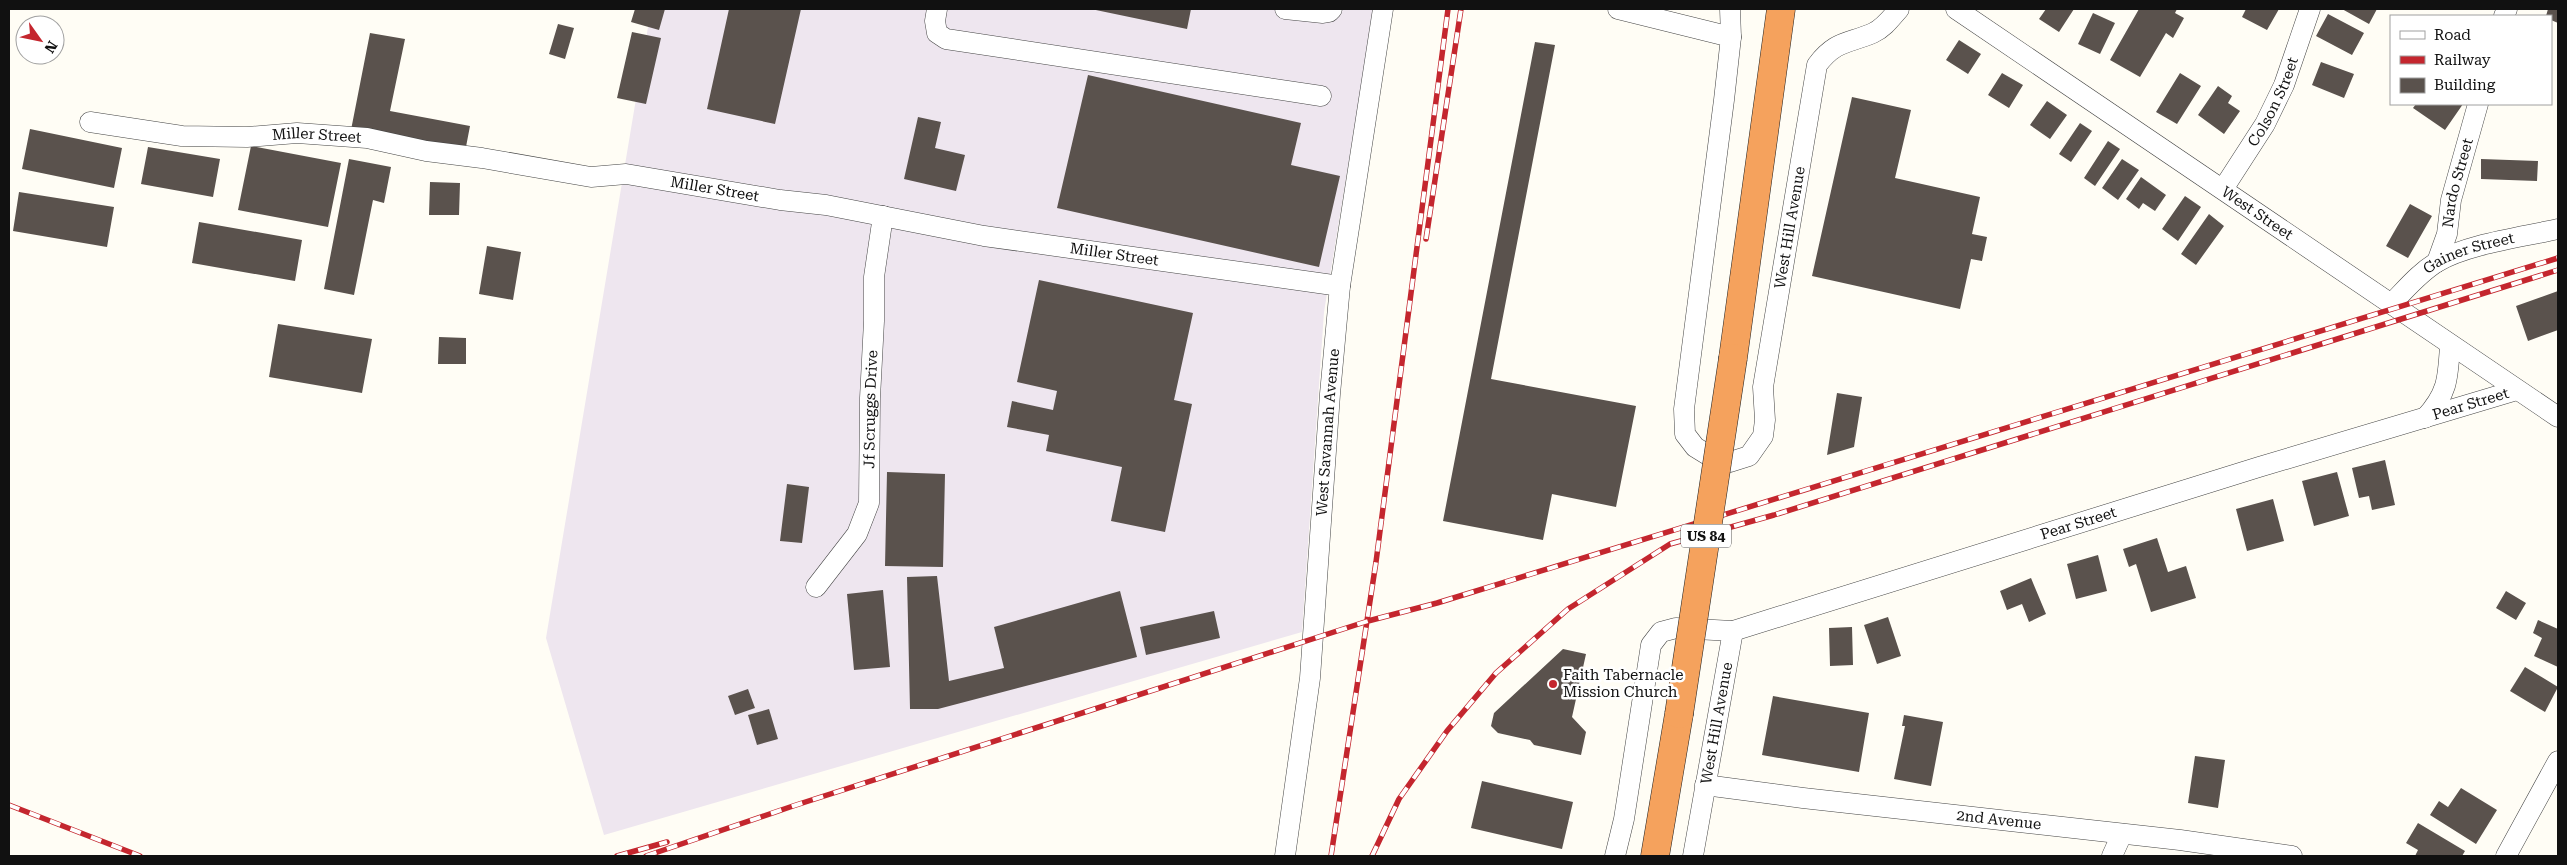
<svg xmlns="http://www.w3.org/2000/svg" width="2567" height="865" font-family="'Roboto Serif',serif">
<rect width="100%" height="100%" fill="#fffdf5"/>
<!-- industrial -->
<path fill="#eee6ef" d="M651 9H1374L1324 312 1302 632 604 835 546 638Z"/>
<!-- building -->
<path fill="#5a524d" d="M635 9H665L659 30 631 22Z
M729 9H801L775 124 707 109Z
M1091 9H1191L1187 29Z
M2046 9H2074L2059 32 2039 19Z
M2139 9H2177L2175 13 2184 18 2173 38 2166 33 2140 77 2110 60Z
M2246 9H2279L2267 30 2242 17Z
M2342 9H2377L2369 24Z
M2548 9H2558V23L2551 20V16H2546Z
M2093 13 2115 23 2100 54 2078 44Z
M2328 14 2364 33 2352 55 2316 36Z
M558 24 574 28 565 59 549 54Z
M632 32 661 38 646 104 617 98Z
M370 33 405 39 390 111 470 126 465 152 351 130Z
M1959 40 1981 54 1968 74 1946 60Z
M1535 42 1555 45 1491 379 1636 406 1616 507 1552 494 1543 540 1443 521Z
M2321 62 2354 74 2344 98 2312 85Z
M2002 73 2023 85 2009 108 1988 95Z
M2180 73 2201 86 2177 124 2156 112Z
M1088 75 1301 123 1291 165 1340 176 1319 267 1057 208Z
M2218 86 2232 96 2228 103 2240 111 2224 134 2198 115Z
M1852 97 1911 110 1895 178 1980 197 1972 234 1987 237 1982 261 1971 259 1960 309 1812 276Z
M2047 101 2067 115 2050 139 2030 125Z
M2416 104H2463L2445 130 2413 108Z
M918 117 941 122 935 148 965 155 956 191 904 179Z
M2080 123 2092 131 2071 162 2059 154Z
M30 129 122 148 114 188 22 169Z
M2108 141 2120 149 2095 186 2084 178Z
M251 146 341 163 328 227 238 210Z
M148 147 220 159 213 197 141 184Z
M349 159 391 167 384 203 373 200 354 295 324 289Z
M2122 159 2139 170 2118 200 2102 188Z
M2481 159 2538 161 2537 181 2481 179Z
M2141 177 2166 195 2155 211 2143 203 2139 209 2126 199Z
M430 182 460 183 459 215H429Z
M19 192 114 207 107 247 13 231Z
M2185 196 2201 207 2178 241 2162 229Z
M2410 204 2432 216 2408 258 2386 246Z
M2209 214 2224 226 2196 265 2181 254Z
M199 222 302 240 295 281 192 263Z
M487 246 521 252 513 300 479 294Z
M1039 280 1193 313 1174 400 1192 404 1165 532 1111 521 1122 467 1046 451 1049 435 1007 427 1012 401 1053 410 1057 391 1017 382Z
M2558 291V330L2528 341 2516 306Z
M278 324 372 339 362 393 269 377Z
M439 337 466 338V364H438Z
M1837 393 1862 397 1854 447 1827 455Z
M2385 460 2395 505 2372 510 2369 496 2359 498 2352 468Z
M887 472 945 474 943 567 885 566Z
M2337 472 2349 516 2314 526 2302 481Z
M787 484 809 487 802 543 780 541Z
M2273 499 2284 541 2247 551 2236 509Z
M2157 538 2168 572 2186 566 2196 598 2151 612 2136 564 2129 567 2123 549Z
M2098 555 2107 591 2076 599 2067 564Z
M937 576 949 681 1004 668 994 627 1120 591 1137 657 938 709H910L907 577Z
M2031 578 2046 614 2029 622 2022 604 2007 610 2000 591Z
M883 590 890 667 854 670 847 594Z
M2506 591 2526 603 2516 620 2496 608Z
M1214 611 1220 638 1146 655 1140 627Z
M1888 617 1901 656 1877 664 1864 625Z
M2538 620 2558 629V667L2534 656 2542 638 2533 633Z
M1852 627 1853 665 1830 666 1829 628Z
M1563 649 1586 654 1572 717 1586 732 1581 755 1534 745 1530 740 1498 733 1491 726 1494 713Z
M2525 667 2558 687 2545 712 2510 691Z
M748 689 755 708 735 715 728 696Z
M1773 696 1869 713 1859 772 1762 755Z
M769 709 778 739 757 745 748 715Z
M1904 715 1943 722 1931 786 1894 779 1905 726H1902Z
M2195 756 2225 760 2218 808 2188 803Z
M1482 781 1573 802 1562 849 1471 828Z
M2461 788 2497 810 2476 844 2430 815 2439 801 2448 807Z
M2418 823 2465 851 2462 856H2415L2418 850 2406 843Z"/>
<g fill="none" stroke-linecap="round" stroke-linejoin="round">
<!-- minor casing -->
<g stroke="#444" stroke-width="21">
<g id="minor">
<path d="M937 9 935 21 937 33 946 39 1321 96"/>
<path d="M1285 9 1323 13 1329 12 1332 9"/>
<path d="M1618 9 1731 37"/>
<path id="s1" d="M1730 9 1731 37 1724 100 1684 409 1685 434 1695 447 1708 455 1730 462 1749 456 1763 436 1765 420 1763 387 1817 65C1836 40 1848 44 1873 33 1884 28 1891 18 1899 9"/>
<path id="s2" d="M1956 9 2558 417"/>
<path d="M2504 16 2507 9"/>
<path id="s3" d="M90 122 182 136 247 137 297 133 367 138 426 151 482 158 591 177 626 174 780 200 826 205 984 236 1340 286"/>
<path id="s4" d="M2223 189 2265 124 2284 85 2310 9"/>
<path id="s5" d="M2437 262 2447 234 2451 200 2478 104"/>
<path id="s6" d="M2392 303C2406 289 2419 273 2437 262 2467 244 2523 237 2558 229"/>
<path d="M2425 418C2448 393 2448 378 2450 345"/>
<path id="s7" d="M816 587 857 534 869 503 870 398 874 321V277L883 216"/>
<path id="s8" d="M1705 785 1803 798 2180 840 2292 856"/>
<path id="s9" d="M1285 856 1310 678 1330 394 1340 286 1383 9"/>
<path id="s10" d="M1615 856 1624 819 1651 645 1661 632 1676 628 1733 631 2259 467 2517 390"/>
<path id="s11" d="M1693 856 1733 631"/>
<path d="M2112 856 2122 834"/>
<path d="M2506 856 2558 761"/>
</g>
</g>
<!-- highway casing -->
<g stroke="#222" stroke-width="29">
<path id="highway" d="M1733 358 1781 9
M1655 856 1679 714"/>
</g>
<!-- minor -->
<use href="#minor" stroke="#fff" stroke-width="20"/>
<!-- highway -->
<use href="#highway" stroke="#f5a25d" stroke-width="28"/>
<!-- rail casing -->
<g stroke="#c4262e" stroke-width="5.5">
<path id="rail" d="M1426 239 1461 9
M9 805 140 856
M617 856 667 842
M646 856 793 806 1368 621 1437 603 2558 258
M1331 856 1376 562 1448 9
M1372 856 1399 799 1447 731 1496 673 1568 609 1670 544 1774 515 2558 270"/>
</g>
<!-- rail -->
<use href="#rail" stroke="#fff" stroke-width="4" stroke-dasharray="11" stroke-linecap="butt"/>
<!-- highway-bridge casing -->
<g stroke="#222" stroke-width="29" stroke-linecap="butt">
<path id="highway-bridge" d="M1679 714 1733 358"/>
</g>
<!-- highway-bridge -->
<use href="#highway-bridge" stroke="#f5a25d" stroke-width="28"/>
</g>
<!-- markers -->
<circle fill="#c4262e" stroke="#fff" stroke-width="2" cx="1553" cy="684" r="5"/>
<g text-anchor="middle" stroke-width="5" stroke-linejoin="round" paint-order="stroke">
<!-- shield labels -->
<rect fill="#fff" stroke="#585858" stroke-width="1" x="1681" y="524.5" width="50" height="23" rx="4"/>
<g font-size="14" font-weight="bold" fill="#111">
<text x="1706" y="541">US 84</text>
</g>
<!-- street labels -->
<g font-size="15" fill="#111" stroke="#fff">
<text dy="5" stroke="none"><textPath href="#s4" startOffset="101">Colson Street</textPath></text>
<text dy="5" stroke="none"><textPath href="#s3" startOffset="228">Miller Street</textPath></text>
<text dy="5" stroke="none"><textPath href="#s5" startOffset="82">Nardo Street</textPath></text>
<text dy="5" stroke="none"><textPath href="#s3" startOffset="631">Miller Street</textPath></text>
<text dy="5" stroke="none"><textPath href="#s2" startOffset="364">West Street</textPath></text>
<text dy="5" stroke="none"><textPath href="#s1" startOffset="738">West Hill Avenue</textPath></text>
<text dy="5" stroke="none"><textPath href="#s3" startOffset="1036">Miller Street</textPath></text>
<text dy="5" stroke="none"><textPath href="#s6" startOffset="94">Gainer Street</textPath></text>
<text dy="5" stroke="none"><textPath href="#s10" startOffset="1075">Pear Street</textPath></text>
<text dy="5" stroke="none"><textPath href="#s7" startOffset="194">Jf Scruggs Drive</textPath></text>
<text dy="5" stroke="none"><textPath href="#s9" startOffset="426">West Savannah Avenue</textPath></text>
<text dy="5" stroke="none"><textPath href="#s10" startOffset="665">Pear Street</textPath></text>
<text dy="5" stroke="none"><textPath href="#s11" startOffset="135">West Hill Avenue</textPath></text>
<text dy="5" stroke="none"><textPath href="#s8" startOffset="296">2nd Avenue</textPath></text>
</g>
<!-- poi labels -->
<g font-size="15" fill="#111" stroke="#fff" text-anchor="start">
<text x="1563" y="680">Faith Tabernacle<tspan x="1563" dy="17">Mission Church</tspan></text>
</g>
</g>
<!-- border -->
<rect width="2567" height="865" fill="none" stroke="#111111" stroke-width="20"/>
<!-- legend -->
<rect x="2390" y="15" width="162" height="90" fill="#ffffff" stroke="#a0a0a0"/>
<rect x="2400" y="31" width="25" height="8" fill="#ffffff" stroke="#a0a0a0"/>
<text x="2434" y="40" font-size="15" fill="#111111">Road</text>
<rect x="2400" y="56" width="25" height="8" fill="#c4262e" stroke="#a0a0a0"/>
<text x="2434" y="65" font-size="15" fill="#111111">Railway</text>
<rect x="2400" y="78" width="25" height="15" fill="#5a524d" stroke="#a0a0a0"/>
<text x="2434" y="90" font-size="15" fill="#111111">Building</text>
<!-- north arrow -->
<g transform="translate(40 40) rotate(123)"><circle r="24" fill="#ffffff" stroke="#a0a0a0"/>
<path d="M0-4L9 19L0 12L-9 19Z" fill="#c4262e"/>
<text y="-8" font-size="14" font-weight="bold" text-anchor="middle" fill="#111111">N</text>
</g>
</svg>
